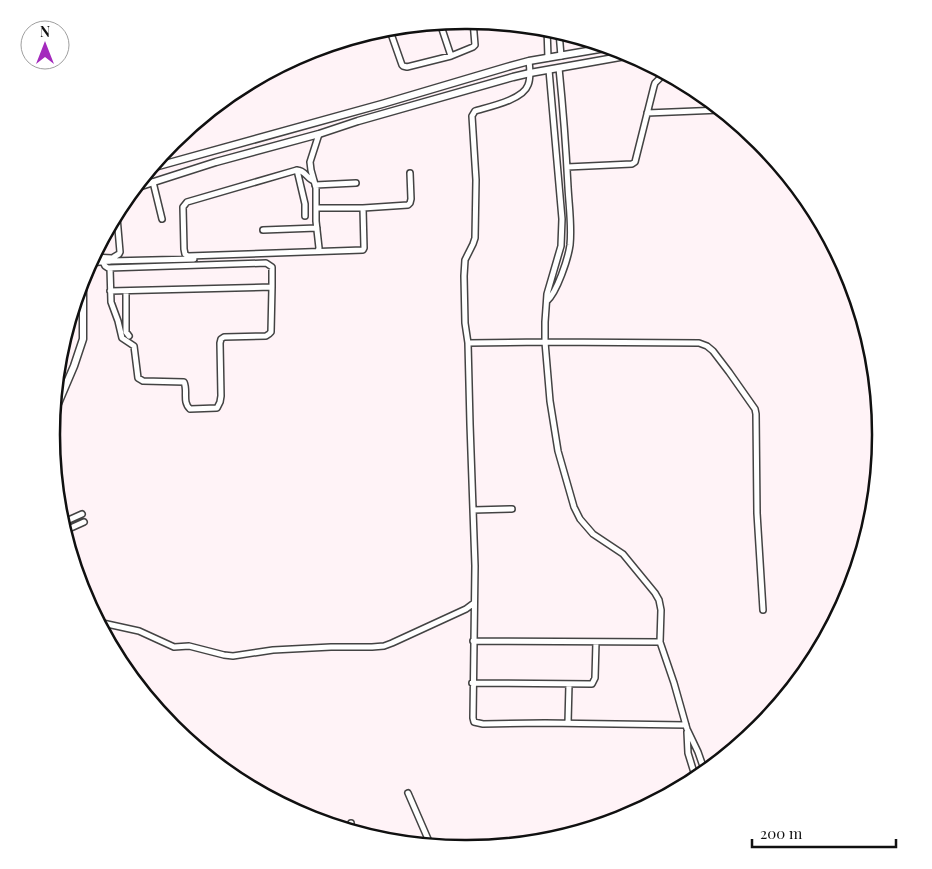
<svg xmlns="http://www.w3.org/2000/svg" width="932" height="869" font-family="'Playfair Display',serif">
<rect width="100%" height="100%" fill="#fff3f7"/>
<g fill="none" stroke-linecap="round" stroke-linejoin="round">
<!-- minor casing -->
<g stroke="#434343" stroke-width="8">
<path id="minor" d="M440 23 451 56
M389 28 402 65 403 66 407 67 451 56 473 47 475 45 473 21
M547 28 548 58
M559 32 561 56
M529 61C530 69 531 78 528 85 523 100 488 107 475 111L472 116 476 180 475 238 473 244 465 260 464 276 465 323 468 343 470 424 475 566 473 718 474 722 483 724 545 723 686 725
M549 70 562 219 561 246 547 294 545 322V342L550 401 558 451 574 507 580 519 593 534 623 554 655 593 659 600 661 610 660 642 674 683 687 729 698 752 705 772
M647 113 721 110
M567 167 632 164 635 162 654 86 655 83 665 73
M297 170 305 204V216
M314 181C307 179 305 170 297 170L187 202 183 207 184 249 185 254 188 256 363 250 364 248 363 208
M153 182 162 219
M315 185 356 183
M316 208H363L408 205 410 203 411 199 410 173
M263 230 317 228
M318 251 319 248 316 221V188L311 170 310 162 319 134
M93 257 112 258
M110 261 114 257 119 254 120 252 117 217
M103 262 105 266 108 268 266 263 272 267V287
M90 263 110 261 194 259
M110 268 111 302 118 321 122 338 134 346 138 378 143 381 184 382C188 391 182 402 190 409L217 408 220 402 221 396 220 343 221 339 224 337 266 336 269 334 271 332 272 287 110 291
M126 291V332L129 336
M547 301C557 292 568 259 570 245 572 226 569 206 568 187 566 147 563 108 559 68
M468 343 545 342 699 343 707 346 713 351 729 372 755 409 756 414 757 513 763 610
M473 510 512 509
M62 523 82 514
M68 529V543
M64 531 84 522
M98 622 139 631 174 647 189 646 224 655 233 656 273 650 331 647H372L384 646 392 643 466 609 474 603
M473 641 660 642
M472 683 592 684 595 678 596 642
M568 723 569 684
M687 732 688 753 696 779
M408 793 431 846
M351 823V831"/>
</g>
<!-- tertiary casing -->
<g stroke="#434343" stroke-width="9">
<path id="tertiary" d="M151 168 382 104 507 67 529 61 611 47
M135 188 216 162 319 134 358 121 513 77 530 73 631 55
M54 413 74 366 83 339V275"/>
</g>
<!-- minor -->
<use href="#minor" stroke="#fff" stroke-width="5"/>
<!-- tertiary -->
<use href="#tertiary" stroke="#fff" stroke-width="6"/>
</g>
<!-- crop -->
<path d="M0 0H932V869H0ZM465 29H467A405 405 0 0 1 872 434V435A405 405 0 0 1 467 840H465A405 405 0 0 1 60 435V434A405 405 0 0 1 465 29Z" fill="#fff" fill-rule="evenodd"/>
<path fill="none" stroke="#101010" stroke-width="2.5" d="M465 29H467A405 405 0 0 1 872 434V435A405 405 0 0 1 467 840H465A405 405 0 0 1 60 435V434A405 405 0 0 1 465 29Z"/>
<!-- north arrow -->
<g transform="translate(45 45)"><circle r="24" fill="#ffffff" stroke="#9f9f9f"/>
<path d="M0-4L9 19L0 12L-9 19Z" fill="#a42abd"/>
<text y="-8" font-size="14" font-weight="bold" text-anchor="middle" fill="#101010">N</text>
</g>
<!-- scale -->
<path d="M752 839v8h144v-8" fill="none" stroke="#101010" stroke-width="2.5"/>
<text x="760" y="839" font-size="15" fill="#101010" stroke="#ffffff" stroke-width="4" paint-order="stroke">200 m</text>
</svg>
